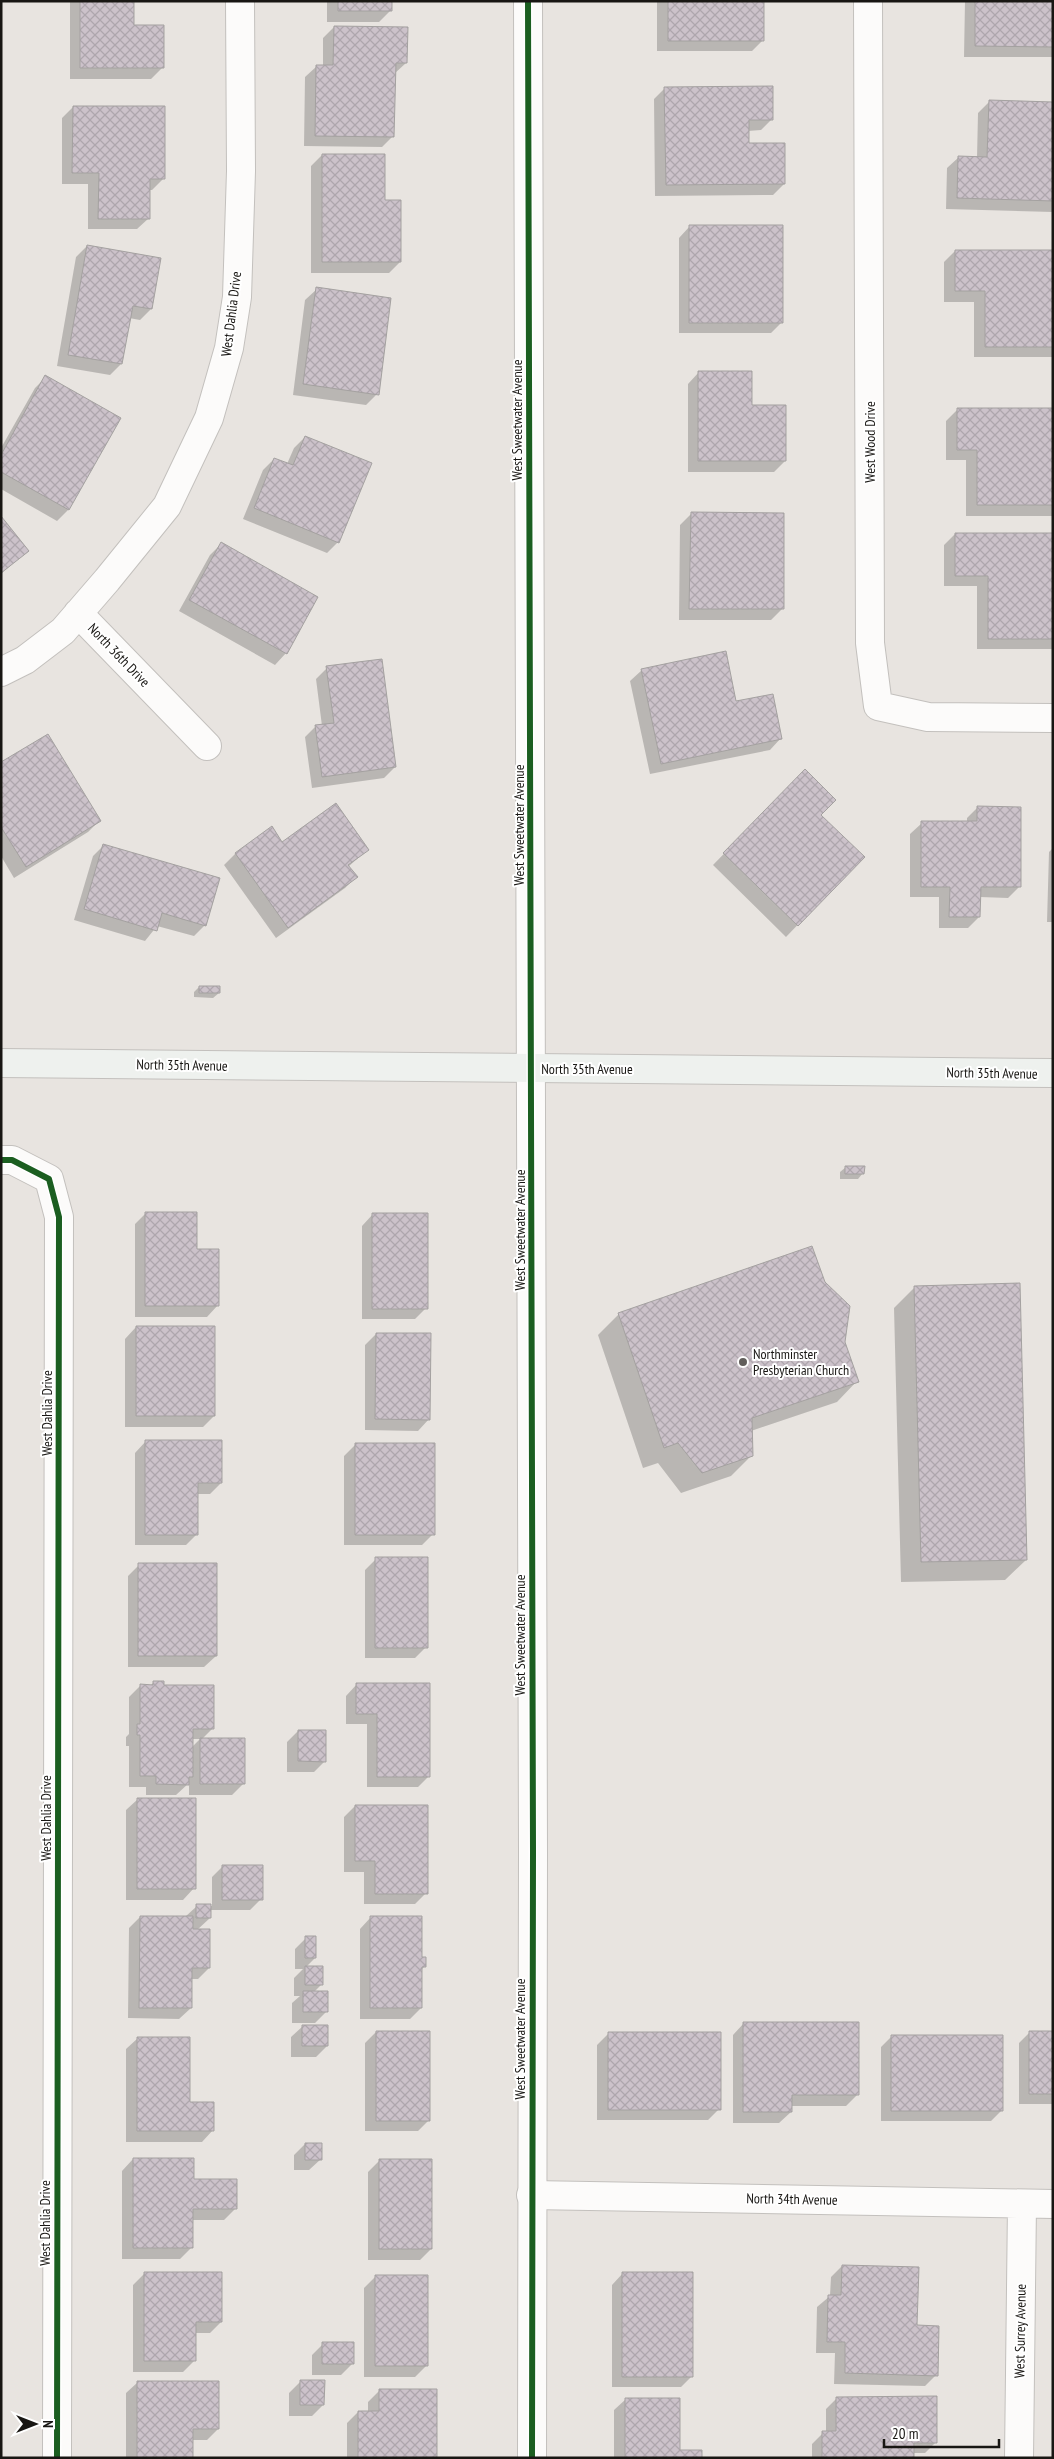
<svg xmlns="http://www.w3.org/2000/svg" width="1054" height="2459" font-family="'PT Sans Narrow',sans-serif">
<defs>
<pattern id="building-cross-hatch" width="8" height="8" patternUnits="userSpaceOnUse" patternTransform="scale(1.25)"><rect width="8" height="8" fill="#ccc2ca"/><path d="M0 0l8 8M0 8l8-8" fill="none" stroke="#aea6ad"/></pattern>
</defs>
<rect width="100%" height="100%" fill="#e8e4e0"/>
<!-- shadow -->
<path fill="#0003" fill-rule="evenodd" d="M70 1H133V27L163 67 151 79H70Z
M327 1H391V10L379 22H327Z
M657 1H763V40L752 51H657Z
M965 1H1053V57H964Z
M334 27 406 63 394 74 393 136 382 147 304 146 305 77 317 66H323V38Z
M665 88 772 119 761 130 748 131V144L784 184 773 195 655 196 654 99Z
M989 102 1053 104V212L946 209 947 168 959 157 977 158 978 113Z
M73 107 163 179 152 190H149V218L137 229H88V184H62V118Z
M322 155 400 262 389 273H311V166Z
M690 226 782 322 771 333H679V238Z
M87 246 151 309 140 320 129 318 121 364 110 375 57 366 76 257Z
M955 251H1053V357H974V302H944V262Z
M317 289 377 394 366 405 293 395 305 300Z
M699 372 750 407 785 461 774 472H688V384Z
M46 377 119 418 68 510 57 521 1 489V448L35 388Z
M957 410H1053V516H966V460H946V421Z
M305 437 338 542 327 553 243 519 263 470 274 459 287 464 294 448Z
M691 514 782 609 771 620H679L680 525Z
M1 518 27 551 1 574Z
M955 534H1053V649H977V586H944V545Z
M221 544 316 597 286 653 275 665 179 611 210 555Z
M327 668 395 767 384 778 312 788 305 737 316 726H322L316 679Z
M642 670 735 703 781 738 770 750 650 774 630 681Z
M1 764 99 821 88 832 14 878 1 856Z
M794 782 819 815 863 857 786 937 713 865Z
M978 807 1019 887 1008 898 980 897 979 917 968 928H939V897H910V834L922 823H967V818Z
M271 828 282 844 367 850 348 867 356 877 345 888 276 938 224 865 235 854Z
M104 845 205 925 194 936 157 926 145 941 74 920 93 856Z
M1053 848V922H1047L1049 852Z
M199 987 219 993 213 998 194 997V992Z
M846 1167 863 1173 858 1179H840V1172Z
M146 1213 196 1250 218 1305 207 1317H135V1224Z
M373 1214 426 1308 415 1319H362V1226Z
M915 1287 1026 1560 1005 1580 901 1582 894 1308Z
M619 1314 844 1342 857 1381 837 1402 751 1431 752 1455 731 1476 681 1493 658 1463 643 1468 598 1335Z
M136 1327 214 1416 203 1427H125V1339Z
M376 1334 429 1419 418 1431 365 1430V1345Z
M146 1441 221 1483 210 1494H197V1534L186 1545H135V1453Z
M355 1445 433 1534 422 1545H344V1456Z
M376 1559 426 1647 415 1658H365V1570Z
M139 1565 216 1656 204 1667H128V1576Z
M154 1682 163 1686 213 1728 202 1739 244 1783 232 1795H189V1783L176 1795H146V1787H129V1746H126V1737L129 1734V1697L140 1686H150ZM191 1739H200L191 1748Z
M357 1684 429 1776 418 1787H367V1724H346V1696Z
M298 1731 325 1761 314 1772H287V1742Z
M138 1799 194 1888 183 1900H126V1810Z
M355 1806 426 1893 415 1904H364V1872H344V1817Z
M223 1866 261 1899 250 1910H210V1918L197 1930 209 1968 198 1979H191V2008L179 2019 128 2018 129 1928 140 1917H185L197 1906H212V1877Z
M371 1917 421 1958 425 1966 421 1970V2008L410 2019H360V1929Z
M306 1938 315 1958 306 1967 322 1984 314 1992 326 2012 315 2023H292V2003L300 1996H294V1978L303 1969H295V1949Z
M744 2023 857 2095 846 2106H791V2112L779 2123H733V2035Z
M303 2026 327 2046 316 2057H291V2037Z
M376 2032 429 2120 418 2131H365V2043Z
M1030 2032H1053V2104H1019V2043Z
M608 2034 719 2109 708 2120H597V2045Z
M892 2036 1002 2110 991 2121H881V2047Z
M138 2038 213 2130 202 2142H126V2049Z
M305 2144 321 2159 309 2170H294V2155Z
M133 2159 193 2181 235 2209 224 2220H191V2248L180 2259H122V2171Z
M380 2160 431 2249 420 2260H368V2172Z
M842 2266 915 2327 936 2375 925 2386 834 2384 835 2353H816L817 2307 830 2296 831 2277Z
M145 2273 221 2322 210 2333H194V2361L183 2372H133V2285Z
M623 2273 692 2376 681 2387H612V2285Z
M375 2277 426 2366 415 2377H364V2288Z
M323 2344 352 2364 341 2375H312V2355Z
M138 2382 218 2429 207 2440H191V2458H126V2393Z
M300 2382 323 2405 312 2416H289V2393Z
M379 2391 436 2458H347V2423L358 2412H368V2402Z
M837 2398 936 2442 925 2453H912V2458H812V2444L823 2433H826V2409Z
M626 2399 679 2451 701 2458H614V2410Z"/>
<!-- building -->
<path fill="url(#building-cross-hatch)" stroke="#a4a1a0" d="M80 1H134V25H164V68H80Z
M338 1H392V11H338Z
M668 1H764V41H668Z
M975 1H1053V47L975 46Z
M334 26 408 27 407 63H396L394 137 315 136 316 65H333Z
M773 86V120H749V143H785V184L666 185 664 87Z
M989 100 1053 102V201L957 198 958 156 987 157Z
M73 106H165V179H150V219H98L99 173H72Z
M322 154H385V200H401V262H322Z
M689 225H783V323H689Z
M87 245 161 258 152 309 133 306 122 364 68 355Z
M955 250H1053V347H985V291H955Z
M316 287 391 298 379 395 303 384Z
M698 371H752V405H786V461H698Z
M45 375 121 418 69 510 1 472V455Z
M957 408H1053V505H977V450H957Z
M305 436 372 463 339 543 254 508 274 458 293 465Z
M691 512 784 513V609H689Z
M1 516 29 551 1 573Z
M955 533H1053V639H988V576H955Z
M221 542 318 597 287 654 189 600Z
M726 651 736 701 773 694 782 739 661 764 641 669Z
M382 659 396 767 322 777 315 725 334 723 326 666Z
M48 734 101 821 26 867 1 827V762Z
M805 769 836 800 821 815 865 857 798 926 723 853Z
M336 803 369 850 348 865 358 877 288 928 235 853 272 826 282 842Z
M977 806 1021 807V887H981L980 917H949L950 887H921V821H977Z
M103 844 220 878 206 926 162 913 157 931 84 909Z
M199 986H220V993H199Z
M845 1166H865L864 1174H845Z
M145 1212H197V1249H219V1306H145Z
M372 1213H428V1309H372Z
M812 1246 825 1282 850 1306 845 1342 859 1382 752 1418 753 1456 702 1473 678 1443 664 1448 618 1313Z
M1020 1283 1027 1560 921 1562 914 1286Z
M136 1326H215V1416H136Z
M376 1333H431L430 1420 375 1419Z
M145 1440H222V1483H198V1535H145Z
M355 1443H435V1535H355Z
M375 1557H428V1648H375Z
M138 1563H217V1656H138Z
M153 1681H164V1685H214V1729H193V1777H189V1785L156 1784V1776H140V1735H137V1724H140V1684L153 1685Z
M356 1683H430V1777H377V1714H356Z
M298 1730H326V1762L298 1761Z
M200 1738H245V1784H200Z
M137 1798H196V1889H137Z
M355 1805H428V1894H375V1861H355Z
M222 1865H263V1900H222Z
M196 1904H211V1918H196Z
M140 1916H193V1929H210V1968H192V2008H139Z
M370 1916H422V1957H426V1967H422V2008H370Z
M305 1936H316V1958H305Z
M305 1966H323V1985H305Z
M303 1991H328V2012H303Z
M743 2022H859V2095H792V2112H743Z
M302 2025H328V2046H302Z
M376 2031H430V2121H376Z
M1029 2031H1053V2094H1029Z
M608 2032H721V2110H608Z
M891 2035H1003V2111H891Z
M137 2037H190V2102H214V2131H137Z
M305 2143H322V2160H305Z
M133 2158H194V2179H237V2209H193V2248H133Z
M379 2159H432V2249H379Z
M842 2265 919 2267 917 2325 939 2326 938 2376 845 2373V2342H827L828 2295H841Z
M144 2272H222V2322H196V2361H144Z
M622 2272H693V2377H622Z
M375 2275H428V2366H375Z
M322 2342H354V2364H322Z
M300 2380H325L324 2405H300Z
M137 2381H219V2429H193V2458H137Z
M379 2389H437V2458H358V2411H379Z
M937 2396V2443H914V2458H822V2431H836V2397Z
M625 2398H680V2450H702V2458H625Z"/>
<g fill="none" stroke-linecap="round" stroke-linejoin="round">
<!-- minor casing -->
<g stroke="#c3c0bd" stroke-width="30">
<path id="minor" d="M868 1 870 643 878 706 928 717 1053 718
M78 613 207 746
M1 672 25 660 63 631 107 580 167 506 209 418 229 348 237 297 241 171 240 1
M1 1160H12L49 1179 59 1217 57 2458
M531 2195 1053 2204
M1019 2458 1022 2204"/>
</g>
<!-- tertiary casing -->
<g stroke="#c3c0bd" stroke-width="30">
<path id="tertiary" d="M528 1 533 1852 532 2458"/>
</g>
<!-- secondary casing -->
<g stroke="#c3c0bd" stroke-width="30">
<path id="secondary" d="M1 1063 1053 1073"/>
</g>
<!-- minor -->
<use href="#minor" stroke="#fcfbfa" stroke-width="28"/>
<!-- tertiary -->
<use href="#tertiary" stroke="#fcfbfa" stroke-width="28"/>
<!-- secondary -->
<use href="#secondary" stroke="#eef1ee" stroke-width="28"/>
<!-- cycleway casing -->
<g stroke="#fff" stroke-width="9">
<path id="cycleway" d="M528 1 533 1852 532 2458
M1 1160H12L49 1179 59 1217 57 2458"/>
</g>
<!-- cycleway -->
<use href="#cycleway" stroke="#1b5e20" stroke-width="6"/>
</g>
<!-- markers -->
<circle fill="#615e5b" stroke="#fff" stroke-width="2" cx="743" cy="1362" r="5"/>
<g text-anchor="middle" stroke-width="4" stroke-linejoin="round" paint-order="stroke">
<!-- street labels -->
<g font-size="14" fill="#181613" stroke="#fff">
<text transform="translate(231 314) rotate(-83)" y="5">West Dahlia Drive</text>
<text transform="translate(517 420) rotate(-90)" y="5">West Sweetwater Avenue</text>
<text transform="translate(870 442) rotate(-90)" y="5">West Wood Drive</text>
<text transform="translate(119 655) rotate(46)" y="5">North 36th Drive</text>
<text transform="translate(519 825) rotate(-90)" y="5">West Sweetwater Avenue</text>
<text transform="translate(182 1065) rotate(1)" y="5">North 35th Avenue</text>
<text x="587" y="1074">North 35th Avenue</text>
<text transform="translate(992 1073) rotate(1)" y="5">North 35th Avenue</text>
<text transform="translate(520 1230) rotate(-90)" y="5">West Sweetwater Avenue</text>
<text transform="translate(47 1413) rotate(-90)" y="5">West Dahlia Drive</text>
<text transform="translate(520 1635) rotate(-90)" y="5">West Sweetwater Avenue</text>
<text transform="translate(46 1818) rotate(-90)" y="5">West Dahlia Drive</text>
<text transform="translate(520 2039) rotate(-90)" y="5">West Sweetwater Avenue</text>
<text transform="translate(792 2199) rotate(1)" y="5">North 34th Avenue</text>
<text transform="translate(45 2223) rotate(-90)" y="5">West Dahlia Drive</text>
<text transform="translate(1020 2331) rotate(-89)" y="5">West Surrey Avenue</text>
</g>
<!-- poi labels -->
<g font-size="14" fill="#181613" stroke="#fff" text-anchor="start">
<text x="753" y="1359">Northminster<tspan x="753" dy="16">Presbyterian Church</tspan></text>
</g>
</g>
<!-- border -->
<rect width="1054" height="2459" fill="none" stroke="#181613" stroke-width="5"/>
<!-- north arrow -->
<g transform="translate(35 2424) rotate(90)" stroke="#ffffff" stroke-width="4" paint-order="stroke">
<path d="M0-4L9 19L0 12L-9 19Z" fill="#181613"/>
<text y="-8" font-size="14" font-weight="bold" text-anchor="middle" fill="#181613">N</text>
</g>
<!-- scale -->
<path d="M884 2439v8h115v-8" fill="none" stroke="#181613" stroke-width="2.5"/>
<text x="892" y="2439" font-size="15" fill="#181613" stroke="#ffffff" stroke-width="4" paint-order="stroke">20 m</text>
</svg>
